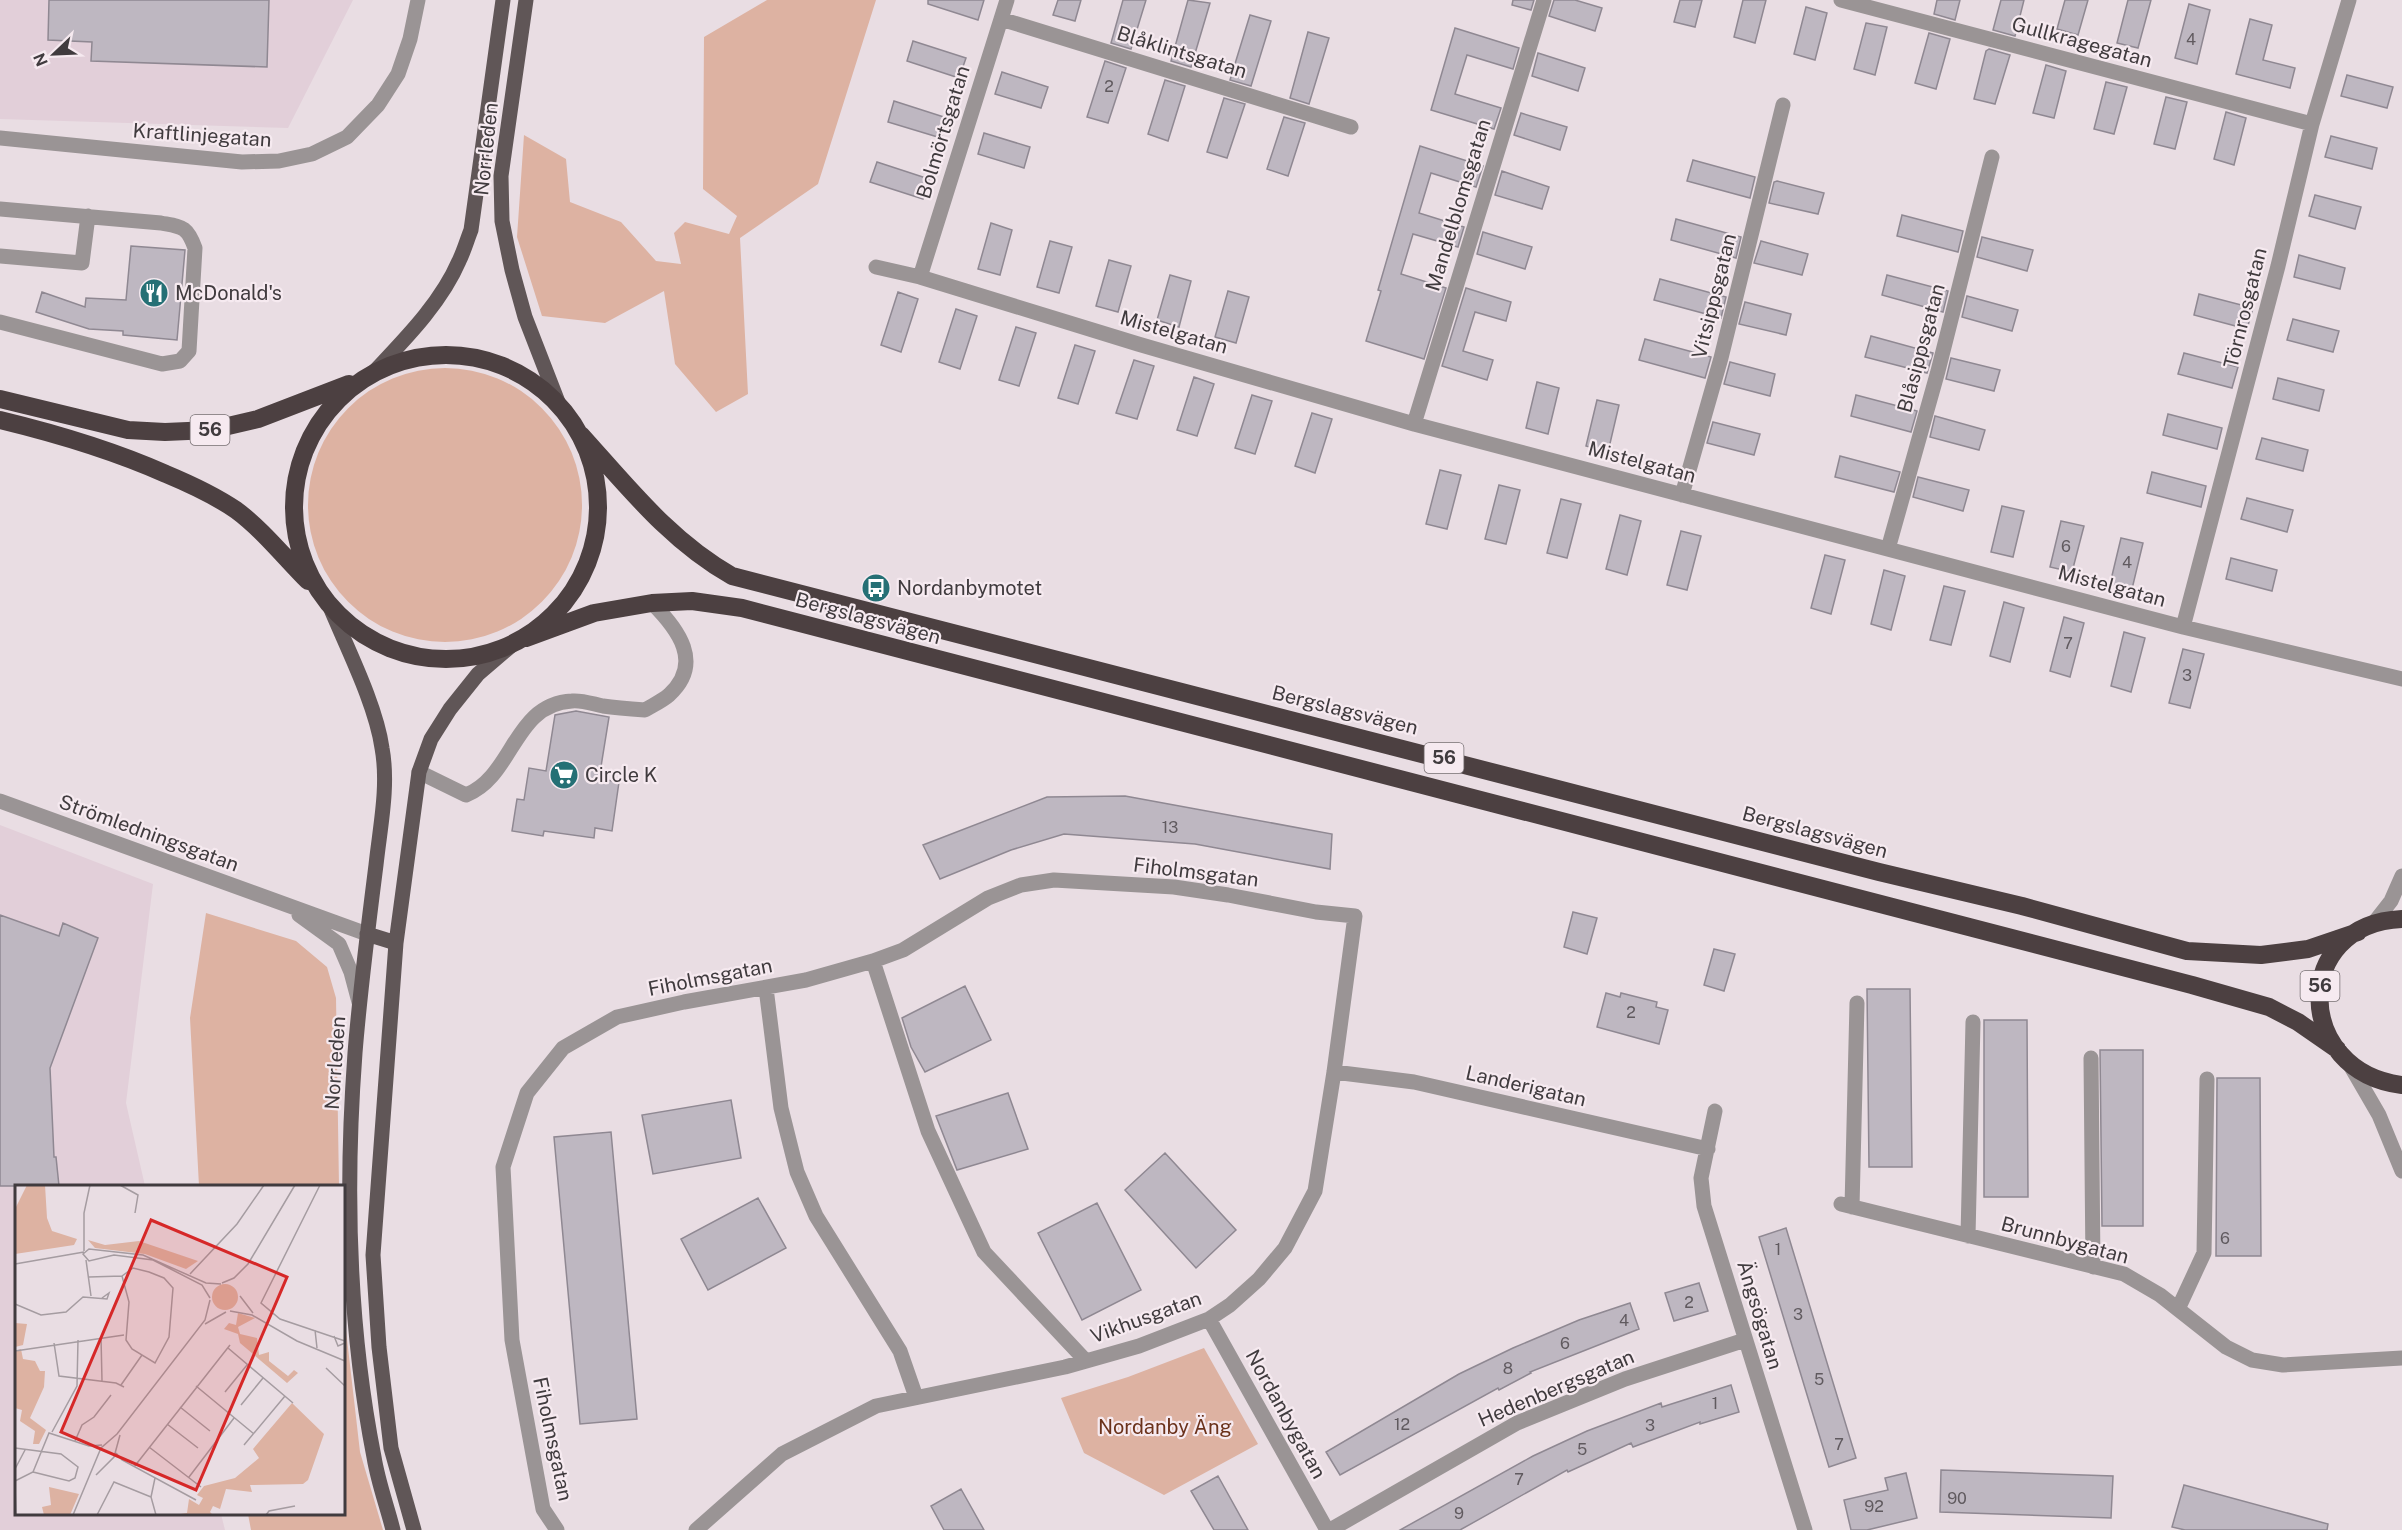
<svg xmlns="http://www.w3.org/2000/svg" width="2402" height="1530" font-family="'Public Sans',sans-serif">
<rect width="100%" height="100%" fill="#e9dde3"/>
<!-- built -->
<path fill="#e2cfd9" d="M0 0H353L288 128 0 119Z
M0 825 153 884 126 1103 145 1186H16V1514H221L225 1530H0Z"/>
<!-- green -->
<path fill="#ddb2a2" d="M767 0H876L818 184 740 238 748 394 716 412 675 364 664 291 605 323 542 316 517 237 524 135 566 159 570 202 621 222 656 261 681 264 674 233 685 222 729 234 737 216 703 189 704 37Z
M308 505a137 137 0 1 1 274 0a137 137 0 1 1-274 0Z
M206 913 296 941 327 967 336 998 339 1186H199L190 1018Z
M344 1313 360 1452 383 1530H251L248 1514H344Z
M1204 1348 1258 1444 1164 1495 1084 1453 1061 1398 1128 1377Z"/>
<!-- building -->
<path fill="#beb7c1" stroke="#8f8892" stroke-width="1.5" d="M49 0H269L267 67 91 61 92 42 48 40Z
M928 0H984L978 20 928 4Z
M1058 0H1081L1075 21 1053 15Z
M1123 0H1146L1131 49 1111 43Z
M1188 0 1210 3 1191 67 1171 61Z
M1513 0H1534L1531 10 1512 5Z
M1554 0H1575L1602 8 1595 31 1549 16Z
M1680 0H1702L1695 27 1674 22Z
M1743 0H1766L1755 43 1734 37Z
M1937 0H1960L1955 20 1934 14Z
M2001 0H2024L2015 36 1993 30Z
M2065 0H2088L2078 35 2057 29Z
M2128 0H2151L2138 48 2117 43Z
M2189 4 2210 10 2197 64 2175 58Z
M1806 7 1827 13 1815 60 1794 54Z
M1250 15 1271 21 1251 86 1230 80Z
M2250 19 2272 25 2263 60 2295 68 2290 88 2236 74Z
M1866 23 1887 27 1875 75 1854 69Z
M1455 28 1519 48 1513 69 1467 55 1455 94 1501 108 1494 129 1431 110Z
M1308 32 1329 38 1309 104 1290 98Z
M1929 33 1950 39 1936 89 1915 83Z
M913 41 966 58 959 78 907 61Z
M1989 49 2010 55 1995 104 1974 99 1986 51Z
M1538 53 1585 68 1578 91 1532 76Z
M1105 61 1126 68 1108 123 1087 117Z
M2046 65 2066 71 2054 118 2033 113Z
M1002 72 1048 87 1041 108 995 94Z
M2347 75 2393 87 2387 108 2341 96Z
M1165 80 1185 86 1168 141 1148 134Z
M2106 82 2127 87 2114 134 2094 129Z
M2166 97 2187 102 2175 149 2154 144Z
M1224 98 1245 104 1227 158 1207 152Z
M894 101 947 118 941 138 888 122Z
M2226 112 2246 118 2234 165 2214 159Z
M1521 113 1567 127 1560 150 1514 135Z
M1284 117 1305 123 1288 176 1267 169Z
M984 133 1030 147 1024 168 978 154Z
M2331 136 2377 148 2372 169 2325 157Z
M1420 146 1483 166 1476 187 1431 173 1419 213 1464 227 1458 247 1413 234 1401 274 1446 288 1424 359 1366 341 1381 291 1378 290Z
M1693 160 1755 177 1750 198 1687 181Z
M877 162 929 179 923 199 870 182Z
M1502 171 1549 187 1542 209 1495 195Z
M1777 181 1824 193 1818 214 1769 203 1774 182Z
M2315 195 2361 207 2355 229 2309 216Z
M1902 215 1963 231 1958 252 1897 236Z
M1676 219 1741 237 1736 258 1671 240Z
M991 223 1012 230 1000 275 978 269Z
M1483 232 1532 247 1525 269 1477 254Z
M1982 237 2033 250 2027 271 1977 257Z
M1050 241 1072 247 1059 293 1037 287Z
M1761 241 1808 254 1802 275 1754 263Z
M131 246 185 250 177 340 123 335V331L89 329 36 312 42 292 85 307 86 298 126 300Z
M2299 255 2345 268 2340 289 2294 277Z
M1109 260 1131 266 1118 312 1096 306Z
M1170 275 1191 281 1179 327 1157 320Z
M1887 275 1948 291 1943 312 1882 295Z
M1660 279 1726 297 1721 318 1654 300Z
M1466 288 1511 302 1506 321 1475 312 1463 351 1493 360 1487 380 1442 366Z
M1228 291 1249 297 1236 343 1215 337Z
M898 292 918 299 901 352 881 345Z
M2199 294 2253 308 2247 329 2194 315Z
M1967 296 2018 310 2012 331 1962 317Z
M1745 302 1791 314 1786 335 1739 324Z
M956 309 977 316 960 369 939 362Z
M2293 319 2339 331 2333 352 2287 340Z
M1016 327 1036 333 1019 386 999 380Z
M1871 336 1933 353 1927 373 1865 357Z
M1645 339 1711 357 1705 378 1639 360Z
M1075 345 1095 351 1078 404 1058 398Z
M2184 353 2238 367 2232 388 2178 374Z
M1951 358 2000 370 1994 391 1946 379Z
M1134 360 1154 366 1137 419 1116 413Z
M1730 362 1775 374 1770 396 1724 384Z
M1194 377 1214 384 1197 436 1177 430Z
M2278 378 2324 390 2319 411 2273 399Z
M1537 382 1559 388 1548 434 1526 428Z
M1252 395 1272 401 1255 454 1235 448Z
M1856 395 1917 411 1911 432 1851 416Z
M1597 400 1619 405 1608 452 1586 446Z
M1312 413 1332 419 1315 473 1295 466Z
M2168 414 2222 428 2217 449 2163 435Z
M1935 416 1985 430 1979 450 1930 437Z
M1713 422 1760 434 1754 455 1707 443Z
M2262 438 2308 450 2303 471 2256 459Z
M1840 456 1900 472 1894 492 1835 477Z
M1440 470 1461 475 1447 529 1426 524Z
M2152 472 2206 486 2201 507 2147 493Z
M1918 477 1969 490 1963 511 1913 497Z
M1499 485 1520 490 1506 544 1485 539Z
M2247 498 2293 510 2287 532 2241 519Z
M1561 499 1581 504 1567 558 1547 553Z
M2002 506 2024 511 2013 557 1991 552Z
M1620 515 1641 521 1627 575 1606 569Z
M2061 521 2084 526 2072 572 2050 567Z
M1681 531 1701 536 1687 590 1667 585Z
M2121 538 2143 543 2132 589 2110 584Z
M1825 555 1845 560 1831 614 1811 608Z
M2231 558 2277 570 2272 591 2226 579Z
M1884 570 1905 576 1891 630 1871 624Z
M1944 586 1965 591 1951 645 1930 640Z
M2004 602 2024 608 2010 662 1990 656Z
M2064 617 2084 623 2070 677 2050 671Z
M2124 632 2145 638 2131 692 2111 686Z
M2183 649 2204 654 2190 708 2169 703Z
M576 711 609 717 599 779 619 782 612 831 595 828 594 838 544 831 543 836 512 831 517 799 524 800 529 768 546 771 555 715Z
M1125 796 1332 834 1330 869 1195 844 1064 834 1011 850 940 879 923 845 1047 797Z
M1573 912 1597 918 1587 954 1564 947Z
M0 915 59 936 63 923 98 938 50 1068 54 1157H56L59 1186H0Z
M1714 949 1735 954 1724 991 1704 985Z
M965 986 991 1040 925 1072 911 1047 902 1018Z
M1867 989H1910L1912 1167H1869Z
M1606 993 1620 997 1621 993 1657 1002 1656 1007 1668 1010 1659 1044 1597 1027Z
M1984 1020H2027L2028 1197H1984Z
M2100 1050H2143V1226H2102Z
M2217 1078H2260L2261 1256H2216Z
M1008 1093 1028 1149 957 1170 936 1116Z
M731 1100 741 1158 653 1174 642 1115Z
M611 1132 637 1419 580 1424 554 1137Z
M1165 1153 1236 1230 1196 1268 1125 1190Z
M758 1198 786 1248 708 1290 681 1239Z
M1097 1203 1141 1290 1082 1320 1038 1233Z
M1786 1228 1856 1458 1829 1467 1759 1237Z
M1699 1283 1708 1311 1674 1321 1665 1293Z
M1630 1303 1639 1329 1530 1372 1531 1373 1499 1390 1498 1388 1340 1475 1326 1452 1459 1374 1513 1348 1579 1320Z
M1731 1385 1739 1412 1700 1424V1422L1633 1447 1631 1443 1568 1472 1567 1470 1460 1530H1400L1533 1456 1587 1431 1661 1403 1662 1407Z
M1941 1470 2113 1476 2111 1518 1940 1512Z
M1906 1473 1917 1518 1867 1530H1851L1844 1500 1888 1490 1885 1478Z
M1218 1476 1248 1530H1214L1191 1491Z
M2184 1485 2328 1524 2327 1530H2185L2172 1527Z
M961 1489 984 1530H944L931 1506Z"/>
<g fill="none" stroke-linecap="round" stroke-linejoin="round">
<!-- minor -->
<path stroke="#9a9495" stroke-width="15" d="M1841 0 2312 124
M1001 19 1351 127
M0 138 242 162 279 161 312 154 347 137 378 105 398 74 410 39 418 0
M0 209 161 223C182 227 187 226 195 248L189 351 180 361 162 364 0 322
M0 256 82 263 88 216
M876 267 920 277 1138 344 1414 424 2183 627 2402 679
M920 277 1007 0
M1414 424 1544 0
M1682 495 1721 358 1783 105
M1888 549 1938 371 1992 157
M2183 627 2278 266 2312 124 2349 0
M419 772 466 795C514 776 513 704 572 701 582 700 593 704 603 706 617 708 631 709 645 710 653 705 662 701 669 695 704 663 678 629 652 603
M0 801 367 934
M299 915 339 944 351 972 359 1002
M2373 924 2391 901 2402 876
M873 961 928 1131 984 1252 1086 1361
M766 988 781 1108 797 1172 816 1216 900 1351 916 1397
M2091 1058 2093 1267
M2350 1065 2379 1115 2402 1171
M1334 1072 1414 1082 1708 1149
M1715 1111 1701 1178 1704 1206 1805 1530
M1841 1204 2124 1274 2160 1295 2226 1347 2252 1360 2283 1365 2402 1358
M1852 1207 1857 1003
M1968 1236 1973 1022
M2178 1309 2204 1253 2207 1079
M1209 1319 1327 1530
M557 1530 543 1509 512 1340 503 1167 527 1093 563 1048 617 1017 684 1002 806 980 873 961 903 950 988 898 1021 885 1054 880 1174 887 1228 895 1316 912 1355 916 1334 1072 1315 1191 1285 1248 1259 1279 1230 1305 1209 1319 1139 1346 1065 1367 876 1406 782 1454 696 1530
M1330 1530 1517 1423 1625 1379 1745 1340"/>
<!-- major -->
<path stroke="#605657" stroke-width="15" d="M526 0 501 176 502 221 512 270 525 317 558 402
M374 372C405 339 441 303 459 261 464 251 467 240 471 230L503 0
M330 607C347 648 376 705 382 748 389 786 380 827 376 865 368 928 360 990 355 1053 345 1187 348 1325 374 1457 378 1482 387 1506 393 1530
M367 934 396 943
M414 1530 391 1448 379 1347 373 1255 396 943 419 772 431 739 450 709 478 674 512 645"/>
<!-- highway -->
<path stroke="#4c4041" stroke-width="18" d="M294 507a152 152 0 1 1 304 0a152 152 0 1 1-304 0Z
M0 399 128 430 165 432 211 430 258 419 349 384
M0 420C58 434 112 450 166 474 190 484 214 495 236 510 263 530 284 557 308 581
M581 435C628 487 670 541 732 576L1879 872 2022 906 2187 951 2261 955 2308 949 2358 932
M526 638 594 613 652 603 692 601 742 608 2192 985 2269 1007 2298 1022 2337 1049
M2402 919C2290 924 2294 1072 2402 1085"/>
</g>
<!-- icons -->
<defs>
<g id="restaurant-disc" transform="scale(1.5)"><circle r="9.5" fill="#257075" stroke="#f6eaf0"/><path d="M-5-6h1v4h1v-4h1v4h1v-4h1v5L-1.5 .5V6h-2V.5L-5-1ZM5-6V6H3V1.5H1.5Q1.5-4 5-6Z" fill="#fff"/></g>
<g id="bus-disc" transform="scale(1.5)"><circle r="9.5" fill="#257075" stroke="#f6eaf0"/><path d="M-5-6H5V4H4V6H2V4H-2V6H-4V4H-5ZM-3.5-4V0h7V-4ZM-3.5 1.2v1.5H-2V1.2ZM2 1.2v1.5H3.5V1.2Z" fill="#fff"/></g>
<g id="supermarket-disc" transform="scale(1.5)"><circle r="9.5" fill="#257075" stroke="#f6eaf0"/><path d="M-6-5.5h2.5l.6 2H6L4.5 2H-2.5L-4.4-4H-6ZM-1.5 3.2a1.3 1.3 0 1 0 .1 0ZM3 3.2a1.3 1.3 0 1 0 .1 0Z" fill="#fff"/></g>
</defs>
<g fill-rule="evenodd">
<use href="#restaurant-disc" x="154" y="293"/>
<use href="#bus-disc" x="876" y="588"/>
<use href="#supermarket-disc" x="564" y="775"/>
</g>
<g text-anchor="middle" stroke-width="4.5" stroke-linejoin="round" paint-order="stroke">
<!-- number labels -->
<g font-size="16" fill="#605a5f">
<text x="2191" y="45">4</text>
<text x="1109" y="92">2</text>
<text x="2066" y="552">6</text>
<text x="2127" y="568">4</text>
<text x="2068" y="649">7</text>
<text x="2187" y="681">3</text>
<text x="1170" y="833">13</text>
<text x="1631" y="1018">2</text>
<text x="2225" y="1244">6</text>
<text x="1778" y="1255">1</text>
<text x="1689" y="1308">2</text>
<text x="1798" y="1320">3</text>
<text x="1624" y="1326">4</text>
<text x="1565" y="1349">6</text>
<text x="1508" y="1374">8</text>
<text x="1819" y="1385">5</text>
<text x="1715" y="1409">1</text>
<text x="1402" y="1430">12</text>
<text x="1650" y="1431">3</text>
<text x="1839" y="1450">7</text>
<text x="1582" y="1455">5</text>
<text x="1519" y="1485">7</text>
<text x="1957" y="1504">90</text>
<text x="1874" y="1512">92</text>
<text x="1459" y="1519">9</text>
</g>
<!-- shield labels -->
<g fill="#f6eaf0" stroke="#777073" stroke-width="1.5">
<rect x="190.5" y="415" width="39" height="30" rx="4.5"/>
<rect x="1424.5" y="743" width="39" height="30" rx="4.5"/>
<rect x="2300.5" y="971" width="39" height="30" rx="4.5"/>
</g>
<g font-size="18" font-weight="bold" fill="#403b3e">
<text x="210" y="436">56</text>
<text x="1444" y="764">56</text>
<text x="2320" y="992">56</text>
</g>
<!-- street labels -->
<g font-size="20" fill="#403b3e" stroke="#f6eaf0">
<text transform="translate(2082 42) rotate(15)" y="7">Gullkragegatan</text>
<text transform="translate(1182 52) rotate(17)" y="7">Blåklintsgatan</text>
<text transform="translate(943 132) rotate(-73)" y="7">Bolmörtsgatan</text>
<text transform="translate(202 135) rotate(4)" y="7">Kraftlinjegatan</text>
<text transform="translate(486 149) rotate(-84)" y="7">Norrleden</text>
<text transform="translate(1458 205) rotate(-73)" y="7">Mandelblomsgatan</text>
<text transform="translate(1714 296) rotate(-76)" y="7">Vitsippsgatan</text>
<text transform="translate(2245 308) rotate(-76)" y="7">Törnrosgatan</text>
<text transform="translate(1174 332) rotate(16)" y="7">Mistelgatan</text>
<text transform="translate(1921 348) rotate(-75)" y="7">Blåsippsgatan</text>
<text transform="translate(1642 462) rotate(15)" y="7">Mistelgatan</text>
<text transform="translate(2112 586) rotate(15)" y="7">Mistelgatan</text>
<text transform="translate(868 618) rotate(15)" y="7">Bergslagsvägen</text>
<text transform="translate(1345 710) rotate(14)" y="7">Bergslagsvägen</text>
<text transform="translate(1815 832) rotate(15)" y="7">Bergslagsvägen</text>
<text transform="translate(149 833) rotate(20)" y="7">Strömledningsgatan</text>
<text transform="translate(1196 872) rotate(7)" y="7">Fiholmsgatan</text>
<text transform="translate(710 977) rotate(-11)" y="7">Fiholmsgatan</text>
<text transform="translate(335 1063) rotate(-86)" y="7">Norrleden</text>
<text transform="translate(1526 1086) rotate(13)" y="7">Landerigatan</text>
<text transform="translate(2065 1240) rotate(15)" y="7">Brunnbygatan</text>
<text transform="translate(1760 1315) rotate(73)" y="7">Ängsögatan</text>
<text transform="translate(1146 1317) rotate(-20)" y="7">Vikhusgatan</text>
<text transform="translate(1556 1388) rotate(-23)" y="7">Hedenbergsgatan</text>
<text transform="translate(1286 1414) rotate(61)" y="7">Nordanbygatan</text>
<text transform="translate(553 1439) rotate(78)" y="7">Fiholmsgatan</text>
</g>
<!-- poi labels -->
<g font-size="20" fill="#403b3e" stroke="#f6eaf0" text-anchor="start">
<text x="175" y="300">McDonald's</text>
<text x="897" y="595">Nordanbymotet</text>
<text x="585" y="782">Circle K</text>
</g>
<!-- park labels -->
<g font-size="20" fill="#6b321b" stroke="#f6eaf0">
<text x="1165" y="1434">Nordanby Äng</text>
</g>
</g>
<!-- overview -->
<g transform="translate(15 1185)">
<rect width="330" height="330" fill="#e9dde3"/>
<path d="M12 0H30L32 33 37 46 62 54 59 60 0 69V24ZM73 55 90 60 124 56 183 76 171 84 130 69 80 63ZM197 112a13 13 0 1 1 26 0a13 13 0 1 1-26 0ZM223 128 240 133 223 142 225 149 242 153 244 170 254 167V176L273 191 279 185 283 188 272 198 225 158 223 149 209 144 214 138 221 140ZM0 138 12 139 8 160 0 162ZM6 164 8 174 20 176 25 186H30L29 202 15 233 31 245 24 259H18L20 246 5 236 7 225 0 223V166ZM277 218 309 249 293 295 288 299 235 300 237 307 211 304 205 324 198 321 195 327 198 330H159L172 328 174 314 184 320 188 313 182 310 189 301 220 293 244 273 238 264ZM34 302 64 309 55 330H29L27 322 36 320Z" fill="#ddb2a2"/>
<path fill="none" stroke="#a59ca1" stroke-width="1.5" d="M105 0 123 10 120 28M305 0 246 118 265 134 330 156M69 66V28L75 0M71 75 76 111M0 79 69 67M175 89 222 39 249 0M74 92 107 91 114 117 111 155 117 164 140 178 154 152 158 103 149 93 134 87 118 83 107 91M207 98 219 93 233 79 280 0M225 111 238 128M195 113 187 100 138 75 99 70 74 76 68 69 74 64 128 70 191 98 206 99M0 119 26 130 51 127 68 112 92 114 94 108 87 113M215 126 237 130 282 156 330 176M190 139 211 127M300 145 302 163M319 151 323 161 330 158M86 152 87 196M39 158 44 191 101 198 109 202M213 163 278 218M0 166 109 150M311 183 330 201M106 200 127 170M181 201 239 249M210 207 232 180M226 220 248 193M165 222 195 246M152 239 183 263M37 247 62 201 63 155M60 256 67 240 79 232 96 210M229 260 270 211M134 262 186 302M0 263 46 269 63 282 60 293 54 296 18 287M101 268 107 275 181 315M119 282 215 160M0 284 10 265M81 290 99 272 105 250M174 292 219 233M140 293 136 312 141 330M0 296 18 287 34 248 74 261 87 260M0 300 1 330M58 330 86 263 102 249 190 135 195 115M82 330 99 297 136 312M251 330 254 326 280 321"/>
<path fill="#d62828" fill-opacity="0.15" stroke="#d62828" stroke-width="3" d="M136 35 272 92 181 305 46 247Z"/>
<rect width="330" height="330" fill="none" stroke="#403b3e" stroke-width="3"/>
</g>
<!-- north arrow -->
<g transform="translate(54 54) rotate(247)" stroke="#f6eaf0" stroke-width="4.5" paint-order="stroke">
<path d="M0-4.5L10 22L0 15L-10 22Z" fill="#403b3e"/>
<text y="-9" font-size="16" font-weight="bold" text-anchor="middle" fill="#403b3e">N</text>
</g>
</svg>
